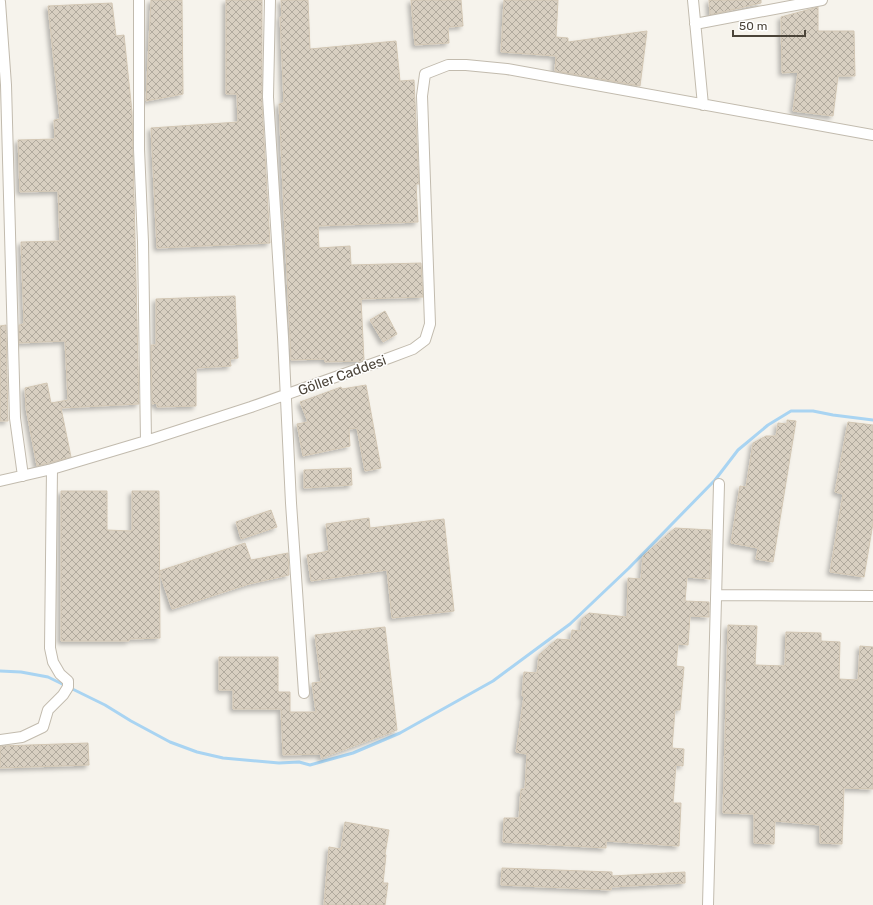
<svg xmlns="http://www.w3.org/2000/svg" width="873" height="905" font-family="Rubik,sans-serif">
<defs>
<pattern id="building-cross-hatch" width="8" height="8" patternUnits="userSpaceOnUse"><rect width="8" height="8" fill="#d8cfc1"/><path d="M0 0l8 8M0 8l8-8" fill="none" stroke="#b1aa9e"/></pattern>
<filter id="shadow"><feDropShadow dx="-3" dy="3" stdDeviation="2" flood-color="#0004"/></filter>
</defs>
<rect width="100%" height="100%" fill="#f6f3ec"/>
<g fill="none" stroke-linecap="round" stroke-linejoin="round">
<!-- stream -->
<path stroke="#a9d4f2" stroke-width="3" d="M0 671 21 672 48 677 105 705 131 721 170 742 197 752 223 758 279 763 299 762 310 765 353 753 400 733 493 681 570 624 629 568 715 480 738 450 768 425 791 411H813L833 415 873 420"/>
</g>
<!-- building -->
<path fill="url(#building-cross-hatch)" stroke="#d3c7b4" filter="url(#shadow)" d="M151 0H182L183 94 146 101Z
M226 0H262V104L270 243 157 248 151 128 238 122 237 94H226Z
M281 0H308L310 49 396 41 400 81 414 80 419 184H416L418 222 318 226 319 248 350 246 351 265 421 263 423 297 361 299 364 360 362 361 325 362 324 359 291 360 279 104 284 103 280 17H282Z
M411 0H461L463 26 448 27 449 43 415 45Z
M504 0H558L556 37 568 38V42L647 31 640 86 555 71 556 56 501 52Z
M709 0H761V3L710 15Z
M112 3 116 36 124 35 132 112 139 404 61 408 71 457 37 466 26 408 25 388 47 383 51 403 68 400 65 341 19 343V325L24 324 21 242 60 241 58 191 20 192 18 140 55 139 54 120 60 119 48 6Z
M818 7V31H854L855 76H838L833 116 793 111 798 72 782 73 781 17Z
M235 296 238 358 230 359 231 366 196 368V406L157 407V403L152 404 151 345H156V299Z
M385 311 397 334 383 342 370 320Z
M6 325 8 421H0V326Z
M366 385 381 468 365 471 357 428 349 429 350 446 303 456 297 424 308 422 300 402 341 387 342 389Z
M787 420 796 421 773 562 756 559 758 548 731 543 740 486 746 487 753 443 766 436H776L778 423 787 424Z
M848 422 873 425V523L864 577 830 572 843 494 835 492Z
M351 468 352 485 304 488V470Z
M61 491H107V530L132 531V491H159L160 638 129 639V641H61Z
M271 510 277 527 241 539 236 522Z
M369 518 370 528 444 519 454 611 392 618 387 570 311 581 307 555 329 551 326 524Z
M675 528 711 530 710 579 687 577 685 601 709 602V617L690 616 688 645 678 644 676 666 684 667 680 710H675L672 748 684 749 683 766 676 765 673 803H681L679 846 606 841V848L503 842 504 818H519L521 789H525L527 754 516 752 524 696H522L524 672 537 673 539 655 557 639 571 640 572 630 581 631 582 619 589 613 627 617 628 578 641 579 643 556Z
M245 543 251 560 288 553 289 575 249 584 172 609 159 571Z
M728 625 757 626 755 665 785 666 786 632 821 633V641L840 642 839 679 858 680 860 646 873 647V789L844 788 842 844 820 843V825L775 821 774 844 754 843V814L723 813Z
M385 627 397 730 321 758V754L283 755 281 709H233V690H219V657H278V692H290V712H316L312 683 321 682 315 635Z
M88 743 89 765 0 768V746Z
M345 822 389 830 385 854 386 855 383 883H388L385 905H324L329 847 341 849Z
M502 868 612 872V876L685 872V883L611 887V890L501 885Z"/>
<g fill="none" stroke-linecap="round" stroke-linejoin="round">
<!-- street casing -->
<g stroke="#c2bbae" stroke-width="12">
<path id="street" d="M139 0V149L143 242 146 441
M270 0 268 97 283 337 291 503 304 693
M693 0 703 105
M0 2 6 85 15 418 23 476
M695 24 822 0
M0 481 52 469 146 441 251 407 389 358 413 349 425 340 430 324 422 96 425 74 448 65H466L507 69 873 135
M717 595 873 596
M0 740 22 737 43 727 48 710 63 695 68 687V681L60 674 53 662 50 648 52 469
M708 905 719 484"/>
</g>
<!-- street -->
<use href="#street" stroke="#fff" stroke-width="10"/>
</g>
<g text-anchor="middle" stroke-width="3" stroke-linejoin="round" paint-order="stroke">
<!-- street labels -->
<g font-size="14" fill="#4b4439" stroke="#fff">
<text transform="translate(342 375) rotate(-20)" y="5">Göller Caddesi</text>
</g>
</g>
<!-- scale -->
<path d="M733 30v6h72v-6" fill="none" stroke="#4b4439" stroke-width="2"/>
<text x="739" y="30" font-size="12" fill="#4b4439" stroke="#ffffff" stroke-width="3" paint-order="stroke">50 m</text>
</svg>
